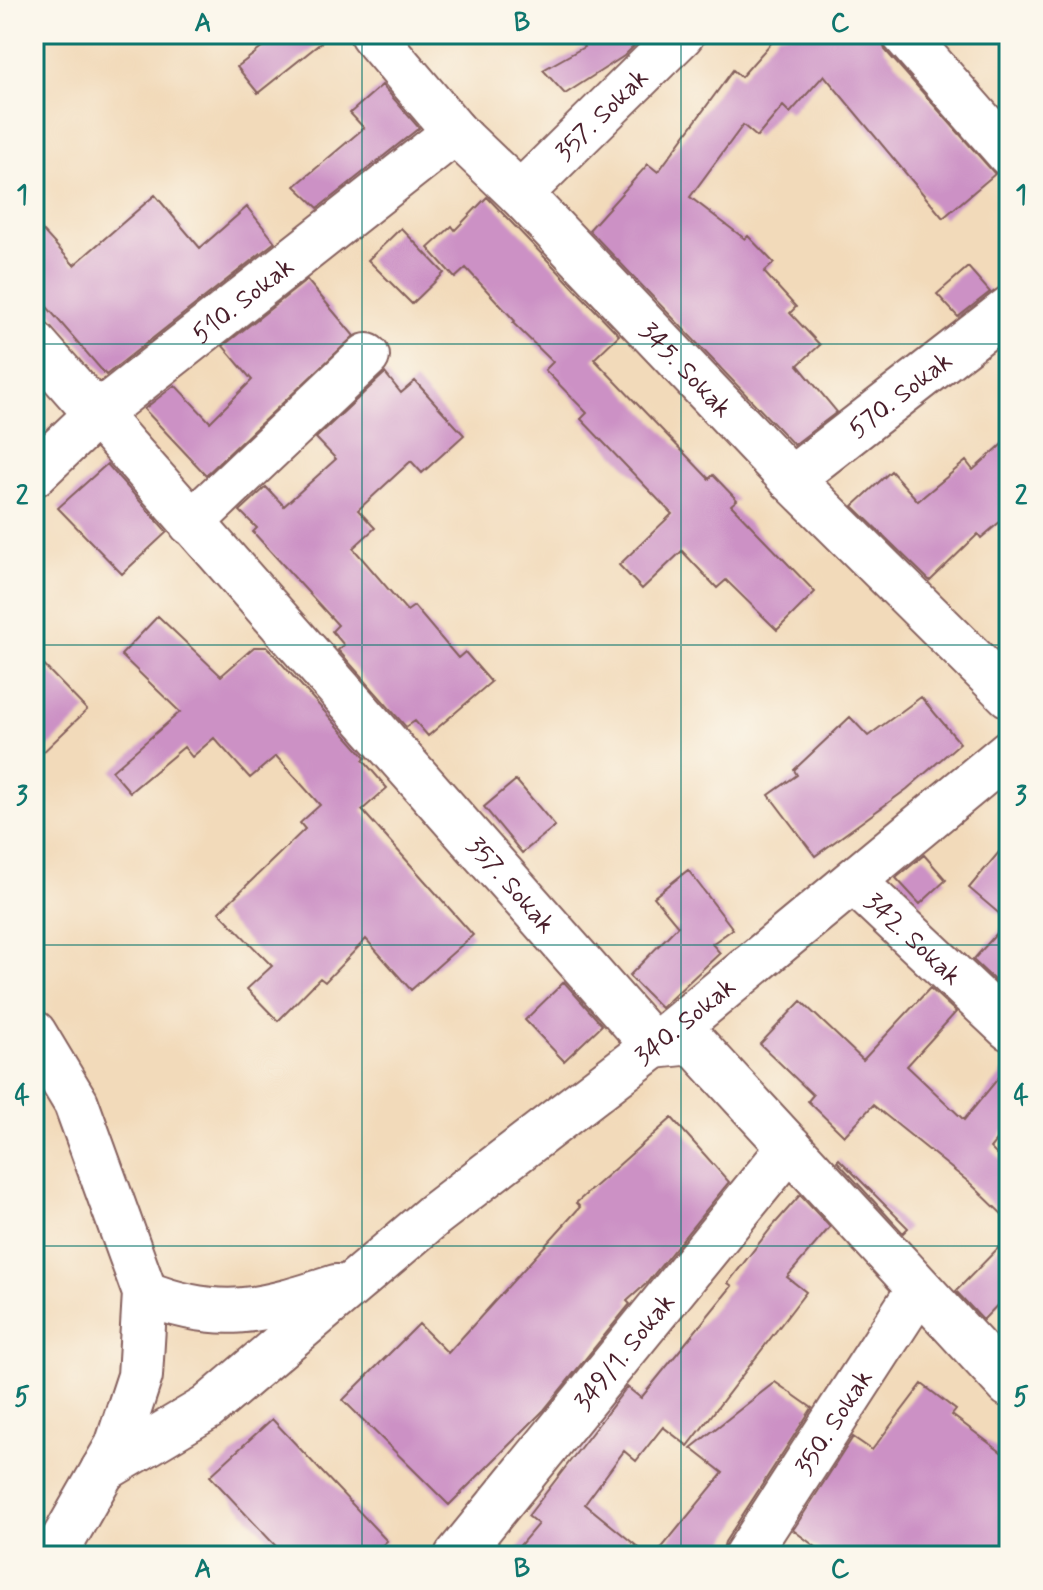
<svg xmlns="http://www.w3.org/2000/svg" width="1043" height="1590" font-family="Mynerve,sans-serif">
<rect width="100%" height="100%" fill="#fbf7ec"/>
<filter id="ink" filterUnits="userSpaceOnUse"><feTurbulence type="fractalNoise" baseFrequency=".0125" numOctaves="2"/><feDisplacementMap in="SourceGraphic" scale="16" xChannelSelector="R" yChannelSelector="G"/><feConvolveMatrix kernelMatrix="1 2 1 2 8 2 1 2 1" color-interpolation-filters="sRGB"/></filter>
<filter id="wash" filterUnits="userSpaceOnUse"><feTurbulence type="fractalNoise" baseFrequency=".006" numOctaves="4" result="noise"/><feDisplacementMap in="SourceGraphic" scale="32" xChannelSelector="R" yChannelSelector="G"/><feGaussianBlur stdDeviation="1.8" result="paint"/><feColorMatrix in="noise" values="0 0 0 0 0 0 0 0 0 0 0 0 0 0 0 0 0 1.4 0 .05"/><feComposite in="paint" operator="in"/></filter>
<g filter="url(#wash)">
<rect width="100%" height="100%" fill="#f2daba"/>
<g id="blocks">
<!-- building -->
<path fill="#cc91c5" d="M280 34H332L258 93 237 67Z
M576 34H646L624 56 565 94 543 70 584 47Z
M779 34H880L885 50 995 174 943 218 824 75 790 113 783 106 757 137 743 125 690 197 745 239 748 236 774 263 764 272 796 307 790 313 820 345 798 365 837 412 794 445 589 230 648 164 658 172 733 70 741 77Z
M382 85 419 128 318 208 295 186 364 128 350 113Z
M155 195 200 248 247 207 275 242 106 375 34 292V221L74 265Z
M487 197 619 335 594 359 709 479 713 475 737 500 731 505 815 592 777 630 726 580 717 588 682 551 642 589 619 565 672 514 581 419 587 413 545 370 553 362 513 323 515 321 466 268 455 278 428 248 452 226 455 230Z
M401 228 444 273 412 304 368 260Z
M968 267 990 292 958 317 937 294Z
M307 280 354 336 206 475 144 409 175 385 210 422 252 380 223 346Z
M385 373 401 393 415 381 464 435 422 473 411 461 358 510 375 528 353 548 407 611 414 606 458 658 465 652 491 682 428 736 415 721 406 727 338 650 344 645 332 631 338 625 253 532 257 528 240 511 266 487 284 506 336 459 316 438Z
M1009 438V514L981 538 978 534 930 581 853 506 891 471 918 501 966 461 973 470Z
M107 464 167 532 122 574 58 508Z
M158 616 221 676 254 647H267L366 758 363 760 387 788 362 810 473 935 411 990 366 939 325 982 320 978 278 1021 247 989 272 966 219 912 305 829 300 823 320 805 276 756 250 778 214 738 192 757 184 747 130 792 112 771 180 712 121 655Z
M34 655 87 710 34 761Z
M921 697 960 743 907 789 815 856 769 795 797 775 794 770 850 717 868 736Z
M516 780 555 826 522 853 484 807Z
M1009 840V994L973 960 1008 921 969 888Z
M924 855 946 880 920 904 896 878Z
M688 870 733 929 712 944 720 953 661 1008 629 976 678 926 654 897Z
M564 982 602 1025 564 1061 525 1020Z
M930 988 956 1012 907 1066 964 1120 1009 1065V1125L990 1148 1009 1167V1221L971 1184 873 1105 844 1136 808 1101 813 1095 760 1044 801 1001 863 1060Z
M672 1118 729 1182 647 1283 627 1301 630 1304 544 1410 449 1505 343 1400 419 1324 448 1353 580 1207 576 1203Z
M839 1159 908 1228 903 1233 837 1161Z
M800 1195 830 1227 787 1277 806 1292 688 1446 663 1427 636 1461 624 1451 585 1504 649 1556H511L538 1524 528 1516 627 1387 641 1398 732 1286 728 1283 771 1228Z
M1009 1237V1293L983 1320 956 1291Z
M775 1382 812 1408 725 1542 721 1556H655L723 1473 691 1448Z
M922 1384 956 1410 952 1415 1009 1458V1556H828L793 1530 853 1437 872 1450Z
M272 1419 387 1541 370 1556H285L210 1476Z"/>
</g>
</g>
<g filter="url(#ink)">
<use href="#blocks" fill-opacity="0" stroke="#85605d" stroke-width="2"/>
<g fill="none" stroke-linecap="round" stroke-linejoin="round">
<!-- minor casing -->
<g stroke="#85605d" stroke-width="48">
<g id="minor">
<path id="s1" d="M372 34 455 132 520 194 791 479 1009 695"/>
<path d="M904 34 1009 154"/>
<path id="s2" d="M520 194 682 34"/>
<path id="s3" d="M34 343 654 1046 693 1042 1009 1385"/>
<path id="s4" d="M34 474 97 414 455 132"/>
<path id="s5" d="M791 479 1009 309"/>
<path d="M191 523 367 356"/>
<path id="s6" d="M854 882 1009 1028"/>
<path d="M145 1293C220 1323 263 1311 336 1287"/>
<path id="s7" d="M103 1470 207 1408 434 1215 654 1046 1009 752"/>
<path id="s8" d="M457 1556 790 1147"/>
<path id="s9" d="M746 1556 919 1289"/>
</g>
</g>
<!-- tertiary casing -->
<g stroke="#85605d" stroke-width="48">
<path id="tertiary" d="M34 1033 76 1103 145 1293 140 1376 117 1446 54 1556"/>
</g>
<!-- minor -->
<use href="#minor" stroke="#fff" stroke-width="44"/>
<!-- tertiary -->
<use href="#tertiary" stroke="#fff" stroke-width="44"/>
</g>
</g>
<!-- grid -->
<path fill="none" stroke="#0f766e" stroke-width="2" stroke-opacity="0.55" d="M362 34V1556M681 34V1556M34 344H1009M34 645H1009M34 945H1009M34 1246H1009"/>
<g text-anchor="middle" stroke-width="6" stroke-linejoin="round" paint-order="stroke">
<!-- street labels -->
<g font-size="26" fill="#4a1f2b" stroke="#fbf7ec">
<text dy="9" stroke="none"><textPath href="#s2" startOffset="114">357. Sokak</textPath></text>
<text dy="9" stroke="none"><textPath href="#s4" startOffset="272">510. Sokak</textPath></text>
<text dy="9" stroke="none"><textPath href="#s1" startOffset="460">345. Sokak</textPath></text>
<text dy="9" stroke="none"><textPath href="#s5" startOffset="138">570. Sokak</textPath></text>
<text dy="9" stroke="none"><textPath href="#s3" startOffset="722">357. Sokak</textPath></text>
<text dy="9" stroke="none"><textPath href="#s6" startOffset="82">342. Sokak</textPath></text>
<text dy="9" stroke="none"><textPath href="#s7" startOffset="736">340. Sokak</textPath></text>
<text dy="9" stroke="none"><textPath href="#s8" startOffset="264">349/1. Sokak</textPath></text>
<text dy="9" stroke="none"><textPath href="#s9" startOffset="160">350. Sokak</textPath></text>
</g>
</g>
<!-- margin -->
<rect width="1043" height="1590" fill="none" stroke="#fbf7ec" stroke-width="88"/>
<rect x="44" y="44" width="955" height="1502" fill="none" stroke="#0f766e" stroke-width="3"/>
<g font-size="26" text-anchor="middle" font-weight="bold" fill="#0f766e">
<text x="203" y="31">A</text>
<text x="522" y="31">B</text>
<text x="840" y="31">C</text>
<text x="22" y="203">1</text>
<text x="1021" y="203">1</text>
<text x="22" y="504">2</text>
<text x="1021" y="504">2</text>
<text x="22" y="804">3</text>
<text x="1021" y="804">3</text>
<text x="22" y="1104">4</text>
<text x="1021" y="1104">4</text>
<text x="22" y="1405">5</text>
<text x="1021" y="1405">5</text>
<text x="203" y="1577">A</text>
<text x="522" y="1577">B</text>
<text x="840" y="1577">C</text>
</g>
</svg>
